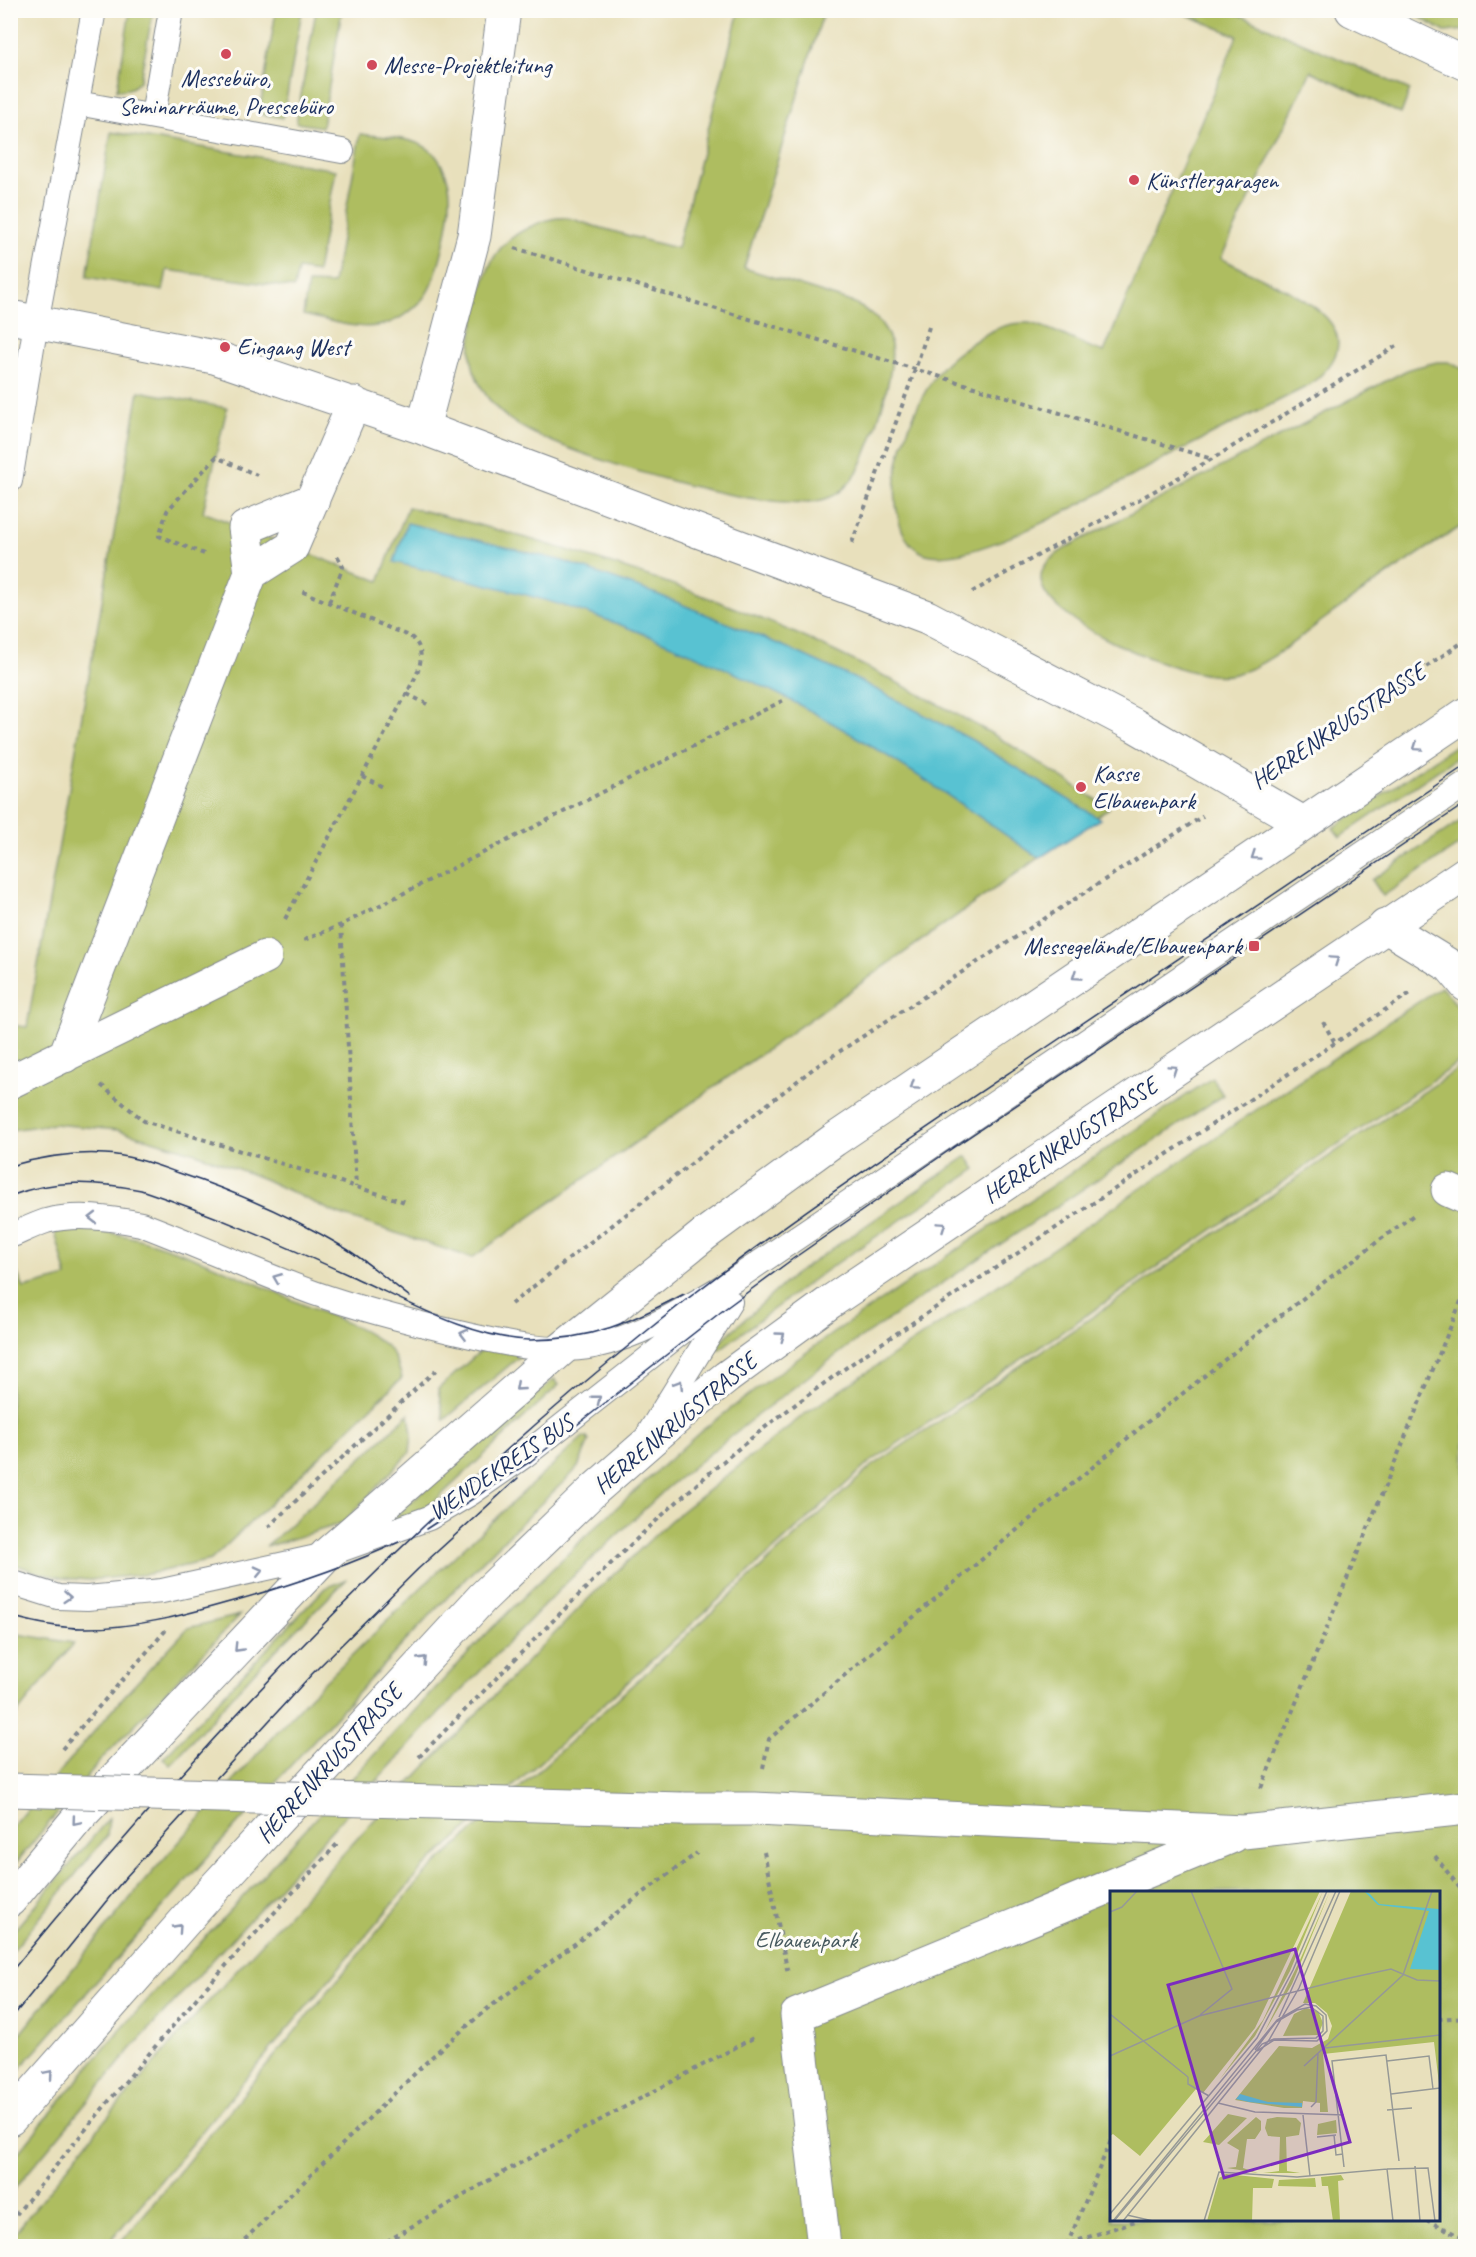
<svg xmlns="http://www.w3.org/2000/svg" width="1476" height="2257" font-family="Caveat,sans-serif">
<rect width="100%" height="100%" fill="#fdfcf7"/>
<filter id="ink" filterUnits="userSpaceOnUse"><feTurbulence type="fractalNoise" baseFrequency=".0167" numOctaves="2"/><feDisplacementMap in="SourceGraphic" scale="12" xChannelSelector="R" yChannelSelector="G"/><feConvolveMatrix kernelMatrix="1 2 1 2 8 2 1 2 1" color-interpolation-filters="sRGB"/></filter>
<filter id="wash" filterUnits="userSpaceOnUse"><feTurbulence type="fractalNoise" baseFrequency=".008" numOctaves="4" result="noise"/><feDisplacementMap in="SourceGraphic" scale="24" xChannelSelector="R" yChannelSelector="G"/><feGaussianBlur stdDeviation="1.35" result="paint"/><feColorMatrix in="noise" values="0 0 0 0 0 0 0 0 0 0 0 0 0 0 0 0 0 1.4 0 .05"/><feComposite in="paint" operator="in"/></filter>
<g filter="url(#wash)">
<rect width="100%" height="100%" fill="#e8e0bc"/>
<!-- green -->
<path fill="#aebd60" stroke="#64765f" stroke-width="1.5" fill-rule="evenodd" d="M130 11H153L140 80C134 89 127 90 117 90Z
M276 11H302L283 118 259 114Z
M316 11H342L322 127 296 123Z
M739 11H824L744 268 851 302C870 311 887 323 891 345 896 374 872 442 859 469 852 481 842 493 828 498 774 519 584 459 531 432 512 423 495 410 484 392 464 360 470 337 479 301 487 266 495 243 530 227 540 222 554 217 567 218 576 219 585 224 594 226 621 233 649 242 677 248Z
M1178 11H1231L1410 90 1401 114 1311 71 1221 258C1266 284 1396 320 1308 386 1261 410 1214 433 1167 457 1120 482 975 569 926 554 895 544 893 497 897 470 902 438 921 392 942 367 953 355 967 346 981 337 996 328 1010 322 1028 323 1048 325 1082 346 1104 352L1237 36Z
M1417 11H1465V30L1445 32 1419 17Z
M111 132 336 170 317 272 298 269 294 288 167 270 163 291 87 277Z
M360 134C381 137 412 136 430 150 442 160 450 180 450 195 451 220 439 276 425 296 417 308 402 318 389 323 362 333 330 320 303 315L308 283 333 284Z
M1437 362H1449L1465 370V524C1419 553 1374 583 1330 615 1304 633 1269 665 1238 673 1230 676 1221 676 1211 675 1174 672 1042 622 1041 579 1040 563 1058 553 1069 546L1409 369Z
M139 391 227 408 203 512 379 581 408 507C544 540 677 580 804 637 869 667 932 700 994 735 1033 758 1071 784 1109 808L472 1258 338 1214 264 1179 196 1153 118 1130 54 1124 11 1130 10 1025 27 1027Z
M1465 739V752L1340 837 1333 828Z
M1465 818V841L1383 896 1372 880Z
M1441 987 1465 1014V1058L869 1463 421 1870 106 2246H11V2238L105 2120 198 2013 375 1819 591 1596 672 1519 806 1413 1045 1254 1241 1120Z
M1465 1064V2246H118L424 1875 871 1467ZM1112 1892H1438V2220H1112Z
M1212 1078 1223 1095 846 1348 756 1416 667 1488 564 1585 429 1724 132 2048 11 2193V2161L117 2033 432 1692 492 1628 593 1529 700 1432 766 1382 833 1333Z
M967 1156 976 1169 818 1276 720 1349 717 1348V1344L794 1275Z
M81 1229C159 1235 233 1274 304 1305 331 1317 363 1327 386 1346 395 1354 399 1367 402 1378L211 1560 149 1574 89 1580 63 1578 39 1573 11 1563 10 1257 24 1288 67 1277 55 1232Z
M485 1347 525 1352 444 1420 438 1389Z
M554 1379 559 1385 422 1513 388 1522Z
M409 1414 412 1434 410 1452 343 1523 266 1547Z
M583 1437 587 1438 589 1441 578 1467 572 1474C478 1562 391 1656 304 1751 205 1859 107 1969 11 2079V2045L140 1886 275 1734 309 1697 430 1579Z
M347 1579 256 1670 170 1765 163 1758 325 1588Z
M240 1615 99 1762 11 1869V1829L126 1694 188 1628Z
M11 1633 74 1643 11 1721Z
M109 1818 107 1836 11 1953V1934Z"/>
<!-- water -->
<path fill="#58c2d2" stroke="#3a7898" stroke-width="1.5" d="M407 523 563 561 659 595 788 648 864 683 972 740 1100 819 1039 858C951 797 863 735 766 688 695 653 611 618 534 597 488 584 440 574 394 562Z"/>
</g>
<g filter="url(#ink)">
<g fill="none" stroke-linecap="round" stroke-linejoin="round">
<!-- service casing -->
<g stroke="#82888d" stroke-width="26">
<path id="service" d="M77 103 342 151
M153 116 171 10
M10 481 36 323 94 10
M10 1236C22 1231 34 1225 46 1221 76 1213 111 1218 141 1224 199 1246 256 1272 314 1293 360 1309 407 1321 454 1332 499 1342 547 1355 594 1346 646 1335 691 1305 737 1278L1466 784
M649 1433 730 1302
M10 1582 58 1597 87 1598 162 1591 326 1555 429 1518 471 1493 524 1456 721 1301"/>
</g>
<!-- pedestrian casing -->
<g stroke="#82888d" stroke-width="35">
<path id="pedestrian" d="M10 317 214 357 423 428 927 617 1134 725 1303 823
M423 428 474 236 504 10
M251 573 292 547 354 403
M1385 926 1450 966 1466 985
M65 1056 251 573 245 528 313 500
M10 1082 265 957
M1448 1190 1466 1198
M682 1809H755L1243 1832 1466 1808
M824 2246 797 2015 1233 1836"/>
</g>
<!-- minor casing -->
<g stroke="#82888d" stroke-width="35">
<path id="minor" d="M1352 10 1466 64"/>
</g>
<!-- tertiary casing -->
<g stroke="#82888d" stroke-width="35">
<path id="tertiary" d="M10 1900 79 1817 326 1555 563 1348 705 1234 834 1140 1466 714
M10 2119 207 1896 482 1598 595 1489 682 1413 727 1377 830 1302 1466 873"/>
</g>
<!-- path -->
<path stroke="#82888d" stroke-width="4" stroke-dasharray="4.5 4.5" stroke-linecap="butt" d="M515 248 1212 459
M852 543 915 370 929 327
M204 554 159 536 167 511 216 457 257 475
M972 592 1212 459 1398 345
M329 602 343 567 336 553
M407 694 431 706
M1284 762 1466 640
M362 776 385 788
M285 919 416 676C422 662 424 647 411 637L301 591
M341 925 356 1187
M304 940 341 925 784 700
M1323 1022 1335 1043
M101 1085 144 1121 405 1202
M511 1304 814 1068 1203 816
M268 1527 438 1368
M62 1749 166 1630
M419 1757C519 1656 617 1551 726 1459 770 1422 817 1388 864 1355L1412 992
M763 1768 769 1739C981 1561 1191 1378 1415 1214
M1261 1788 1466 1289
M764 1852 788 1974
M1435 1856 1466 1896
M1438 2019 1466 2017
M1426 2220 1466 2239
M10 2222 108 2102 200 1994 338 1843
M1067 2245 1112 2138
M238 2246 438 2051 487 2009 697 1853
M379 2246 498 2175 755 2037
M1062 2246 1138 2220"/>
<!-- service -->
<use href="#service" stroke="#fff" stroke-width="24"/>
<!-- pedestrian -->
<use href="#pedestrian" stroke="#fff" stroke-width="33"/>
<!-- minor -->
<use href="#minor" stroke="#fff" stroke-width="33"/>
<!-- tertiary -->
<use href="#tertiary" stroke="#fff" stroke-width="33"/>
<!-- tram -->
<path stroke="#1b2f5e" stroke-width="1.5" d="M10 1166C41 1157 72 1152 105 1154 130 1155 156 1165 179 1173 236 1192 293 1217 345 1248 368 1262 389 1281 410 1297
M10 1196C54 1179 96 1181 141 1190 213 1214 283 1245 351 1276 405 1300 471 1339 530 1340 593 1340 630 1322 684 1294
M426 1529 531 1461 726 1308 794 1258 954 1147 1466 803
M10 1616C35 1623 61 1629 87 1628 135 1628 180 1616 226 1603 285 1587 343 1568 399 1542
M10 1973C203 1738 412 1520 648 1330 767 1234 895 1149 1022 1064 1170 965 1318 865 1466 765
M10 2020 125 1878 312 1674 418 1569 518 1478"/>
<!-- pedestrian-bridge casing -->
<g stroke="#82888d" stroke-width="35" stroke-linecap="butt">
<path id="pedestrian-bridge" d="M10 1790 682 1809"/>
</g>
<!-- pedestrian-bridge -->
<use href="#pedestrian-bridge" stroke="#fff" stroke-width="33"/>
</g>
<!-- one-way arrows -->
<defs><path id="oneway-chevron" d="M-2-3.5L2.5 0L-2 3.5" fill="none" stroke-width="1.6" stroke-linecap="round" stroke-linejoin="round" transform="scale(1.5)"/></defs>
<g stroke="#8d97ae">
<use href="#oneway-chevron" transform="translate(1417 747) rotate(146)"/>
<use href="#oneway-chevron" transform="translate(1255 856) rotate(146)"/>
<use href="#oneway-chevron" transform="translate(1335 960) rotate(-34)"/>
<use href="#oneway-chevron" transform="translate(1076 976) rotate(146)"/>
<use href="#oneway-chevron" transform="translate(1173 1069) rotate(-34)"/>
<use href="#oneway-chevron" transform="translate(914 1086) rotate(146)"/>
<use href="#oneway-chevron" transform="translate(93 1218) rotate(-180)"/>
<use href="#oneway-chevron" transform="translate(942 1226) rotate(-34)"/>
<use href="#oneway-chevron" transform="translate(277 1278) rotate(-158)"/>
<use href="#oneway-chevron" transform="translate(464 1334) rotate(-166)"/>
<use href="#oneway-chevron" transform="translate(781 1336) rotate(-36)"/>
<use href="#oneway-chevron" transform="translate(679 1384) rotate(-58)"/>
<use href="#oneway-chevron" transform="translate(519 1387) rotate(139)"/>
<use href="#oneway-chevron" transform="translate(597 1399) rotate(-38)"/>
<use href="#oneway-chevron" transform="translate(259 1571) rotate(-13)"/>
<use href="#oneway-chevron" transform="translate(67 1597) rotate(4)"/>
<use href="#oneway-chevron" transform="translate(238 1648) rotate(134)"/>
<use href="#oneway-chevron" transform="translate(423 1660) rotate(-46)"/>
<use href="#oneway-chevron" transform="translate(76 1821) rotate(130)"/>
<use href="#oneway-chevron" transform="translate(178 1928) rotate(-48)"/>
<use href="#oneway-chevron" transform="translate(49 2074) rotate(-49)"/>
</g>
</g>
<!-- markers -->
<g fill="#d1495b" stroke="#fdfcf7" stroke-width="2">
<circle cx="226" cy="54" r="6"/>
<circle cx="372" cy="65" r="6"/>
<circle cx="1134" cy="180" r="6"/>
<circle cx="225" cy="347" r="6"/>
<circle cx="1081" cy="787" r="6"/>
<rect x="1248" y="940" width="12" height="12" rx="3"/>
</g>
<g text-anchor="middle" stroke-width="6" stroke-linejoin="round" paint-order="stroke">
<!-- poi labels -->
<g font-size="24" fill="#1b2f5e" stroke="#fdfcf7" text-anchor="start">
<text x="384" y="73">Messe-Projektleitung</text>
<text x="226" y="86" text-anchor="middle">Messebüro,<tspan x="226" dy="28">Seminarräume, Pressebüro</tspan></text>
<text x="1146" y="188">Künstlergaragen</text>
<text x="237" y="355">Eingang West</text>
<text x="1093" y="781">Kasse<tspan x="1093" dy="28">Elbauenpark</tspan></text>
<text x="1242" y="954" text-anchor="end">Messegelände/Elbauenpark</text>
</g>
<!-- street labels -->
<g font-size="24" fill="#1b2f5e" stroke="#fdfcf7">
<text transform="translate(1338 726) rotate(-34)" y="8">HERRENKRUGSTRASSE</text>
<text transform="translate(1070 1140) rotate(-34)" y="8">HERRENKRUGSTRASSE</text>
<text transform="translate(675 1423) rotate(-40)" y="8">HERRENKRUGSTRASSE</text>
<text transform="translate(501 1467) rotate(-34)" y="8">WENDEKREIS BUS</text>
<text transform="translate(329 1763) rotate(-48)" y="8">HERRENKRUGSTRASSE</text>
</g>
<!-- park labels -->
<g font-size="24" fill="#475a5f" stroke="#fdfcf7">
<text x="806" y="1948">Elbauenpark</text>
</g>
</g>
<!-- overview -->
<g transform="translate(1110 1891)">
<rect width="330" height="330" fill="#e8e0bc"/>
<path d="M0 0H210L145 137 93 202 86 198 30 265 3 243 0 245ZM213 0 180 80 145 145 110 188 153 129ZM220 0 182 93 154 142 190 69ZM241 0H330V201L324 151 213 163 218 221H210V212L193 210 192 217H174L125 209 169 155 202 157 218 148 222 135 217 122 205 112H193ZM196 117 208 120 213 132 208 144 173 145 184 123ZM118 223 137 227 109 254 93 251ZM146 226 151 230V239L145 248H137L133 277 148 282 117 277 126 276 129 259 117 252ZM167 226 186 227 191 232 189 244 176 246 177 280 190 282H153L169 280 170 246 158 245 155 237 157 228ZM226 229 227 242 207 244 208 233ZM116 283 164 288 162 297H143L142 330H97L109 287ZM231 284 234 289 228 290 230 330H223L218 295H212L211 286ZM205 287 206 296 168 295 169 289Z" fill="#aebd60"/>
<path d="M254 0 260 3 269 13 329 18 330 79 300 78 319 20 268 14ZM130 203 158 211 192 212V216L139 211 126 208Z" fill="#58c2d2"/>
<path fill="none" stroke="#969996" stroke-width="1.5" d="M81 0 122 98 90 124M0 21 12 16 27 0M0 123 78 186M169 126 226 0M215 157 330 144M0 165 89 125 235 88 281 78 307 89 330 90M277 170 319 165 323 198M194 175 293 84 322 0M78 186V193L99 205M281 203 330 197M108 212 145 221 234 224M201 216 206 211 208 162M277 219 302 217M193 224 200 285M224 244 226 264 233 263M207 246 226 244M305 275 310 330M234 276 222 170 276 164 289 270M277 278 318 277 325 330M0 323 147 147 183 79 217 0M17 324 43 330M3 330 167 129 195 113 206 115 216 124 217 140 207 150 164 149 147 160M4 330 152 153 164 148 206 147 213 140V125L201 116 187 119 166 131 145 159M13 330 159 149 189 97 230 0M94 330 109 281 187 286 277 278 283 330"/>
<path fill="#7b2cbf" fill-opacity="0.15" stroke="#7b2cbf" stroke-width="3" d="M185 58 240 251 114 287 58 94Z"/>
<rect width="330" height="330" fill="none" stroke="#1b2f5e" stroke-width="3"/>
</g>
<!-- margin -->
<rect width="1476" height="2257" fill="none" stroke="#fdfcf7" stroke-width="36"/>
</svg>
